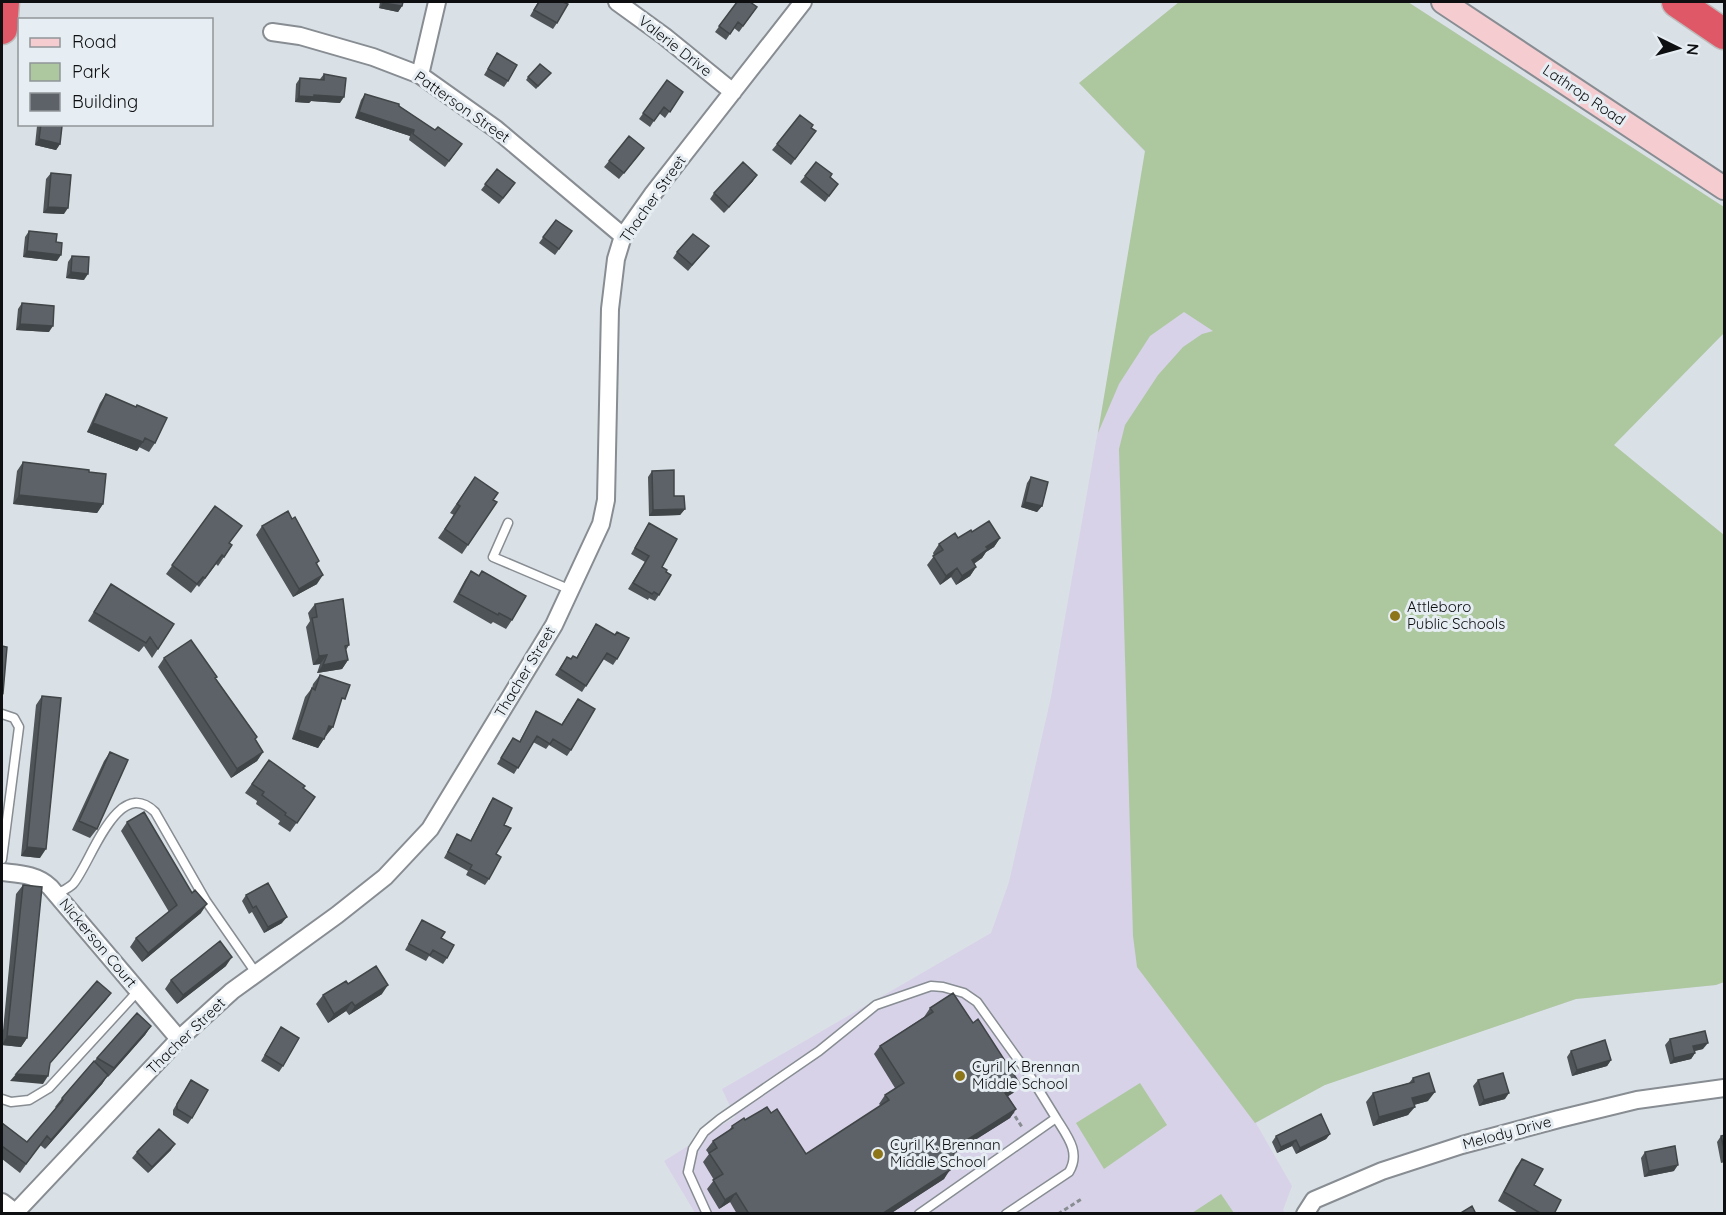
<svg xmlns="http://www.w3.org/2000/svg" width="1726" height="1215" font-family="Quicksand,sans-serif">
<rect width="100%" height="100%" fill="#dae1e6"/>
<!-- education -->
<path fill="#d7d2e8" d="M1179 2H1408L1724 207V333L1614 445 1724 535V982L1716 985 1576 999 1324 1085 1256 1123 1292 1186 1283 1210 1285 1213H695L664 1161 735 1117 722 1089 991 933 1009 882 1051 697 1118 317 1145 152 1079 83Z"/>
<!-- green -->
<path fill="#adc89f" d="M1179 2H1408L1724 207V333L1614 445 1724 535V982L1716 985 1576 999 1325 1085 1255 1123 1137 967 1133 936 1119 449 1125 425 1158 375 1183 347 1202 334 1213 331 1184 312 1150 336 1119 384 1098 433 1145 151 1079 83Z
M1140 1083 1167 1125 1104 1169 1076 1123Z
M1221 1194 1234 1213H1192Z"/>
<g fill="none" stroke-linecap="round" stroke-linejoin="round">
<!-- lane casing -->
<g stroke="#878d92" stroke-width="11">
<path id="lane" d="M508 523 493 557 571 590
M2 714 14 718 19 727 2 859
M57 894C62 891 69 888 73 884 91 863 117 775 155 812L206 901 256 973
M2 1099 11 1102 29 1100 49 1088 138 991
M707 1214 688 1172 693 1149 704 1132 720 1119 819 1051 876 1005 931 986 943 987 964 993 977 1002 1032 1079 1056 1118
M919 1214 1056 1118C1067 1136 1081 1152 1069 1172L1006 1214"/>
</g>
<!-- street casing -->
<g stroke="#878d92" stroke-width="20">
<path id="street" d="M617 2 664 36 733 92
M272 32 300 36 373 57 420 75 496 129 623 236
M420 75 437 2
M2 872C19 874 36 874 50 887L179 1039
M2 1202 15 1212
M14 1214 179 1039 232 991 337 915 385 877 430 829 554 625 601 524 606 500 610 309 616 259 623 236 652 195 803 2
M1305 1214 1314 1200 1382 1171 1462 1145 1559 1119 1637 1100 1724 1088"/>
</g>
<!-- secondary casing -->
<g stroke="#878d92" stroke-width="26">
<path id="secondary" d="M1443 2 1724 188"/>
</g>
<!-- highway casing -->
<g stroke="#bbbcbc" stroke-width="33">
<path id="highway" d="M1677 2 1724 34
M2 29 4 2"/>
</g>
<!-- path -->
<path stroke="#888d91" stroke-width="3" stroke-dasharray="4.5 3" stroke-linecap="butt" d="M1011 1110 1022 1127
M955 1152 965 1168
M1058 1214 1083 1198"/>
<!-- lane -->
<use href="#lane" stroke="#fff" stroke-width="8"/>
<!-- street -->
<use href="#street" stroke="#fff" stroke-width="16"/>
<!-- secondary -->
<use href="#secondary" stroke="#f5cdd1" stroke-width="22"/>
<!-- highway -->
<use href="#highway" stroke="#df5867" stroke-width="30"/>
</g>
<!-- wall -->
<path fill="#4f5459" d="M380 2H403L402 6 398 12 379 8Z
M538 2H563L557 23 553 29 530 16Z
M737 2 757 7 739 32 734 28 726 40 715 32Z
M497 53 508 81 504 87 484 75Z
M551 73 536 89 526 80 528 77Z
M324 74 340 103 311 101 309 103 295 102 296 84 300 78 320 79Z
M667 80 683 92 665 118 659 113 650 127 639 119Z
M365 94 399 106 435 130 462 144 445 167 409 140 410 136 355 118 361 100Z
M38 124H57L60 144 56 150 35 145 37 126Z
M811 128 816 131 791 165 772 150 777 144Z
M640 154 619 179 604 167 609 161Z
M497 169 511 189 499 204 481 190Z
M51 173 64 214 43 213 46 179Z
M805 176 830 177 838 184 825 202 800 182Z
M753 181 724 213 710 199 714 193Z
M556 220 572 231 555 255 539 243Z
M29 231 57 261 23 257 25 237Z
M709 246 688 271 673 258 677 252Z
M72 256 84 280 66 278 68 262Z
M22 303 49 332 16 330 18 309Z
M106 394 135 407 137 405 155 443 149 452 139 447 137 451 87 432 100 403Z
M23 462 89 472 103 504 97 513 13 504 17 471Z
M652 471 685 509 680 515 649 516 648 477Z
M475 477 468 545 462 554 438 538 454 515 450 513Z
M1031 477 1042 506 1037 512 1021 507 1027 483Z
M215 506 230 543 232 545 218 566 216 564 199 587 197 585 191 593 166 574Z
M649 523 662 567 659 595 655 601 649 598 648 600 628 589 645 562 631 554Z
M262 526 319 561 317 564V584L293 597 256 535Z
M972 532 1000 538 994 547 986 552 982 558 974 564 976 567 970 576 956 585 951 577 940 585 927 565 934 556 933 553 939 544 958 538Z
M471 571 512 620 506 629 493 622 491 624 453 602 465 580Z
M111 584 158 649 152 658 144 646 139 652 88 621Z
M315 604 349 645 346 650 348 660 342 669 317 673 320 664 313 665 306 627 310 621 308 613Z
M596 624 617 659 613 665 603 659 582 692 555 675 567 657 571 659 576 658Z
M164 658 216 679 257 737 255 740 263 752 257 761 231 778 158 667Z
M320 675 339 707 326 736H325L318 748 292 739 305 697 312 688 313 684Z
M42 696 40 858 21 856 36 705Z
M578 699 571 750 567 756 549 745 546 749 533 742 514 774 497 764 513 738 519 742 536 711 561 725Z
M110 752 97 829 90 838 72 830 104 761Z
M269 760 303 788 315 797 290 832 278 824 280 821 256 804 257 801 245 793Z
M493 798 504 825 489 879 485 885 466 875 468 871 444 858 457 834 470 841 489 804Z
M127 822 201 913 142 962 130 947 136 938 169 912 121 831Z
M23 885 27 1038 21 1047 2 1045V1041L16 894Z
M246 895 282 923 264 933 252 912 249 914 242 901Z
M422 920 441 938 447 958 443 964 429 956 426 961 405 950Z
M226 966 177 1004 165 989 171 980Z
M348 984 382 994 349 1015 346 1011 328 1023 316 1004 323 995Z
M930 1008 973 1023 1020 1084 1013 1093 1008 1096 1016 1109 1010 1118 954 1153 957 1158 949 1168 944 1179 890 1214H737L730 1202 719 1209 707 1189 714 1180 703 1162 709 1154 706 1150 713 1141 728 1132 732 1126 745 1120 771 1113 806 1154 881 1106 879 1104 885 1095 895 1088 874 1054 880 1046 924 1017Z
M151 1026 145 1035 108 1077 107 1076 102 1084 45 1149 40 1145 20 1173 2 1159V1123L27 1142 56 1108 55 1107 62 1098 97 1058Z
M281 1027 283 1066 279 1072 261 1061Z
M1670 1039 1703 1049 1695 1051V1053L1691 1059 1670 1064 1665 1045Z
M1571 1051 1611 1060 1607 1066 1572 1076 1567 1057Z
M1413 1078 1428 1101 1414 1105 1408 1115 1373 1126 1366 1102 1373 1093 1409 1083Z
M191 1080 192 1118 188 1124 173 1115V1110Z
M1478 1080 1505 1099 1479 1106 1473 1086Z
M1330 1134 1326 1139 1296 1154 1292 1146 1277 1153 1272 1142 1276 1136Z
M1725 1135V1162L1721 1163 1717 1142 1721 1136Z
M171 1150 148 1173 132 1158 137 1152Z
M1645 1152 1674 1171 1644 1177 1641 1158Z
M1522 1159 1534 1185 1554 1214H1520L1498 1201 1516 1167Z"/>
<!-- shaded-wall -->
<path fill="#404548" d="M383 3 402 6 398 12 379 8Z
M314 95 344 97 340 103 311 101 309 103 295 102 299 96Z
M359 112 414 130 410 136 355 118Z
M39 139 60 144 56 150 35 145Z
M757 175 753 181 724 213 729 207Z
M48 207 68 208 64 214 43 213Z
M27 251 61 255 57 261 23 257Z
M71 272 88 274 84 280 66 278Z
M20 324 53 326 49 332 16 330Z
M93 423 143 442 137 451 87 432Z
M19 495 103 504 97 513 13 504Z
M1025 502 1042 506 1037 512 1021 507Z
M685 509 680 515 649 516 653 510Z
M1000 538 994 547 986 552 982 558 965 569 972 560 986 547Z
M976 567 970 576 956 585 962 576Z
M957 568 951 577 940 585 946 576Z
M323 575 317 584 293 597 299 589Z
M327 655 320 664 313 665 319 656Z
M348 660 342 669 317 673 323 665Z
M329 726 333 727 326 736 323 735Z
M298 730 324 739 318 748 292 739Z
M263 752 257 761 231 778 237 769Z
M27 847 46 849 40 858 21 856Z
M207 904 201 913 142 962 148 953Z
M287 917 282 923 264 933 268 927Z
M232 957 226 966 177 1004 183 995Z
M388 985 382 994 349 1015 355 1006Z
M111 993 106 1000 44 1070 50 1063Z
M352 1002 346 1011 328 1023 334 1014Z
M151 1026 145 1035 108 1077 114 1068Z
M7 1036 27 1038 21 1047 2 1045Z
M1708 1043 1703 1049 1689 1052 1693 1046Z
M1695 1053 1691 1059 1670 1064 1674 1058Z
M1611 1060 1607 1066 1572 1076 1577 1070Z
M16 1074 48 1076 43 1084 10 1081Z
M108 1075 102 1084 45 1149 51 1140Z
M1020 1084 1013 1093 999 1102 1005 1093Z
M1435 1092 1428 1101 1406 1107 1412 1098Z
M1509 1093 1505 1099 1479 1106 1484 1100Z
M1415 1107 1408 1115 1373 1126 1379 1117Z
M1016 1109 1010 1118 945 1159 951 1150Z
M1330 1134 1326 1139 1296 1154 1300 1148Z
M1296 1140 1292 1146 1277 1153 1281 1147Z
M175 1144 171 1150 148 1173 152 1167Z
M957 1158 951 1167 941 1174 947 1165Z
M1678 1165 1674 1171 1644 1177 1649 1171Z
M950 1170 944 1179 890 1214H882Z
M736 1193 730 1202 719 1209 725 1200Z"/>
<!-- building -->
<path fill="#5c6267" stroke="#404548" stroke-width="1.5" d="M384 2H403L402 6 383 3Z
M539 2H563L568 4 557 23 534 10Z
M737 2H750L757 7 743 26 738 22 730 34 719 26Z
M497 53 517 65 508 81 488 69Z
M540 64 551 73 538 86 528 77Z
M324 74 346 78 344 97 314 95V97L299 96 300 78 324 80Z
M667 80 683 92 670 112 664 107 654 121 643 113Z
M365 94 399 104V106L435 130 438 127 462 144 449 161 413 134 414 130 359 112Z
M800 115 813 125 811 128 816 131 795 159 777 144Z
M41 124H57L62 126 60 144 39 139Z
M629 136 644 148 624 173 609 161Z
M743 162 757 175 729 207 714 193Z
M816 162 832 174 830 177 838 184 829 196 805 176Z
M497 169 515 183 503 198 485 184Z
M51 173 71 175 68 208 48 207Z
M556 220 572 231 559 249 543 237Z
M29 231 57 234 56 242 62 243 61 255 27 251Z
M693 234 709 246 692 265 677 252Z
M72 256 89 257 88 274 71 272Z
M22 303 54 306 53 326 20 324Z
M106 394 136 407 137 405 167 418 155 443 145 438 143 442 93 423Z
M23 462 89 470V472L106 474 103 504 19 495Z
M674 470V496H684L685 509 653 510 652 471Z
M475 477 498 493 493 500 497 502 468 545 445 529 460 506 457 504Z
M1031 477 1048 482 1042 506 1025 502Z
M215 506 242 526 229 543 232 545 224 557 222 555 205 578 203 577 197 584 172 565Z
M288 511 292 519 295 517 319 561 316 563 323 575 299 589 262 526Z
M989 521 1000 538 986 547 988 549 972 560 976 567 962 576 957 568 946 576 933 556 943 550 939 544 955 533 958 538 971 530 972 532Z
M649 523 677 539 662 567 667 570 666 572 671 575 659 595 654 592 652 594 633 583 649 556 635 548Z
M471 571 479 576 482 571 526 596 512 620 499 613 498 615 459 594Z
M111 584 174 624 158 649 150 637 146 643 94 612Z
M343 599 349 645 345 646 348 660 323 665 327 655 319 656 312 618 317 617 315 604Z
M596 624 615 635 617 632 629 638 617 659 607 653 586 686 560 669 567 657 571 659 573 656 577 658Z
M191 640 217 677 215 678 257 737 255 739 263 752 237 769 164 658Z
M2 646 7 647 3 693 2 692Z
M320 675 350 685 345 699 342 698 333 727 329 726 324 739 298 730 312 688 315 690Z
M42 696 61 698 46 849 27 847Z
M578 699 595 709 571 750 553 739 550 744 537 736 518 768 501 758 513 738 520 742 536 711 562 725Z
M110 752 128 760 97 829 79 821Z
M269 760 305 786 303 788 315 797 297 823 285 815 286 813 262 795 264 792 252 784Z
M493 798 512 808 504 825 511 828 496 854 501 857 489 879 470 869 472 865 448 852 457 834 471 841Z
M144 812 192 893 195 890 207 904 148 953 136 938 177 905 127 822Z
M268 883 287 917 268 927 256 906 253 908 246 895Z
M23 885 42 887 27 1038 7 1036Z
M422 920 445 932 441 938 454 945 447 958 433 950 430 955 409 944Z
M220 941 232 957 183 995 171 980Z
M376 966 388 985 355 1006 352 1002 334 1014 323 995 346 981 348 984Z
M97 981 111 993 50 1063 48 1076 16 1074Z
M953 993 973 1023 978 1019 1020 1084 1005 1093 1016 1109 951 1150 957 1158 947 1165 950 1170 882 1214H749L736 1193 725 1200 713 1180 723 1174 709 1153 717 1148 713 1141 733 1128 732 1126 744 1118 745 1120 767 1107 771 1113 777 1109 806 1154 889 1100 885 1095 904 1083 880 1046 933 1012 930 1008Z
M137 1013 151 1026 114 1068 97 1058Z
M281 1027 299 1038 283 1066 265 1055Z
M1705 1031 1708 1043 1693 1046 1695 1053 1674 1058 1670 1039Z
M1605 1040 1611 1060 1577 1070 1571 1051Z
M94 1061 108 1075 51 1140 47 1136 26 1164 2 1146V1123L27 1142 63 1100 62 1098Z
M1429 1073 1435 1092 1412 1098 1415 1107 1379 1117 1373 1093 1414 1082 1413 1078Z
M1503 1073 1509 1093 1484 1100 1478 1080Z
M191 1080 208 1090 192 1118 177 1109V1104Z
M1321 1114 1330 1134 1300 1148 1296 1140 1281 1147 1276 1136Z
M159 1129 175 1144 152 1167 137 1152Z
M1725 1135V1153L1721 1136Z
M1675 1146 1678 1165 1649 1171 1645 1152Z
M1522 1159 1543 1169 1534 1185 1561 1200 1554 1214H1542L1504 1192Z
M1472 1206 1476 1214H1459Z"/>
<!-- markers -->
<g fill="#8d751a" stroke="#e7eef3" stroke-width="2">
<circle cx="1395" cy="616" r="6"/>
<circle cx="960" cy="1076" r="6"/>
<circle cx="878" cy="1154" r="6"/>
</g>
<g text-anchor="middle" stroke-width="6" stroke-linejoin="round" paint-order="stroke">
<!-- street labels -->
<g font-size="15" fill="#0d0f11" stroke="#e7eef3">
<text transform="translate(675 46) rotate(38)" y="5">Valerie Drive</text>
<text transform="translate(1584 95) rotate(34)" y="5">Lathrop Road</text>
<text transform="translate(462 107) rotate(35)" y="5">Patterson Street</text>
<text transform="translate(653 199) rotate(-55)" y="5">Thacher Street</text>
<text transform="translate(525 672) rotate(-59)" y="5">Thacher Street</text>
<text transform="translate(98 943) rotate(50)" y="5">Nickerson Court</text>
<text transform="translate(186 1036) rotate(-44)" y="5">Thacher Street</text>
<text transform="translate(1507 1133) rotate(-15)" y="5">Melody Drive</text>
</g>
<!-- poi labels -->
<g font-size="15" fill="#0d0f11" stroke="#e7eef3" text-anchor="start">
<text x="1407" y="612">Attleboro<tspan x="1407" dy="17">Public Schools</tspan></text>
<text x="972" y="1072">Cyril K Brennan<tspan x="972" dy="17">Middle School</tspan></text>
<text x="890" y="1150">Cyril K. Brennan<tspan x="890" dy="17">Middle School</tspan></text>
</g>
</g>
<!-- border -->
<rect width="1726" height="1215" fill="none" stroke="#0d0f11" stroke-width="6"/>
<!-- legend -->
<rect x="18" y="18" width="195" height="108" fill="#e7eef3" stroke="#909599" stroke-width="1.5"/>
<rect x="30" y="38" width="30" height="9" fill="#f5cdd1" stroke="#909599" stroke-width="1.5"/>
<text x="72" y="48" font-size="18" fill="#0d0f11">Road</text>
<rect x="30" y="63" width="30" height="18" fill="#adc89f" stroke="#909599" stroke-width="1.5"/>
<text x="72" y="78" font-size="18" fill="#0d0f11">Park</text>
<rect x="30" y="93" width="30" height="18" fill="#5c6267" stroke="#909599" stroke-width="1.5"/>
<text x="72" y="108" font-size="18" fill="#0d0f11">Building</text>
<!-- north arrow -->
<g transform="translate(1678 48) rotate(95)" stroke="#e7eef3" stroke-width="4.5" paint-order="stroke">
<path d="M0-4.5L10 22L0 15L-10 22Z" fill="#0d0f11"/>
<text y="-9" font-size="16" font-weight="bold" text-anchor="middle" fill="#0d0f11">N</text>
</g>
</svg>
